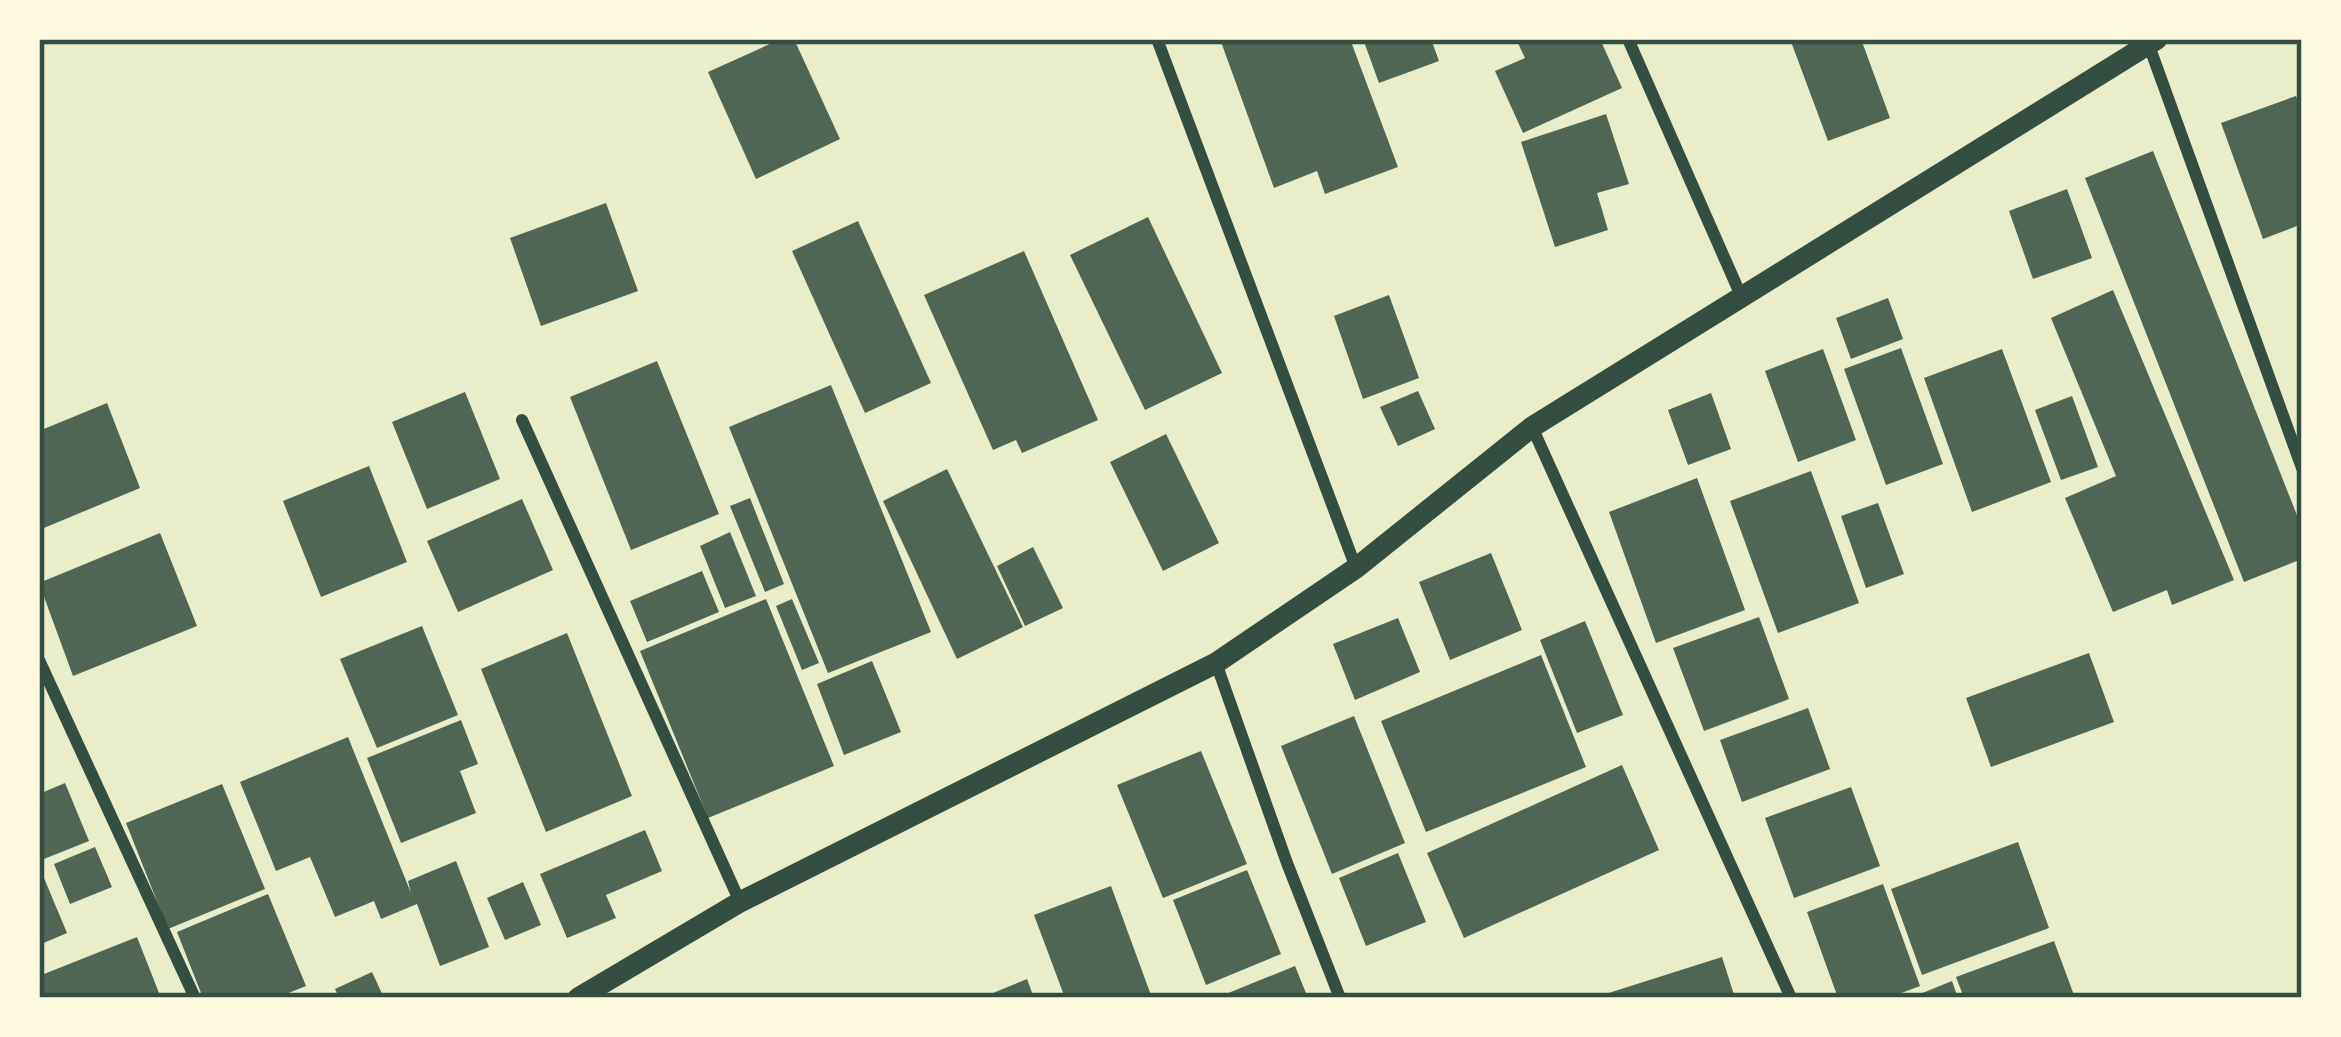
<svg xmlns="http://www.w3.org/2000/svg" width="2341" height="1037" font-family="Mulish,sans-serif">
<rect width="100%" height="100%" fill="#e9edc9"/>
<!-- building -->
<path fill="#4f6655" d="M781 39H794L840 139 756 179 708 72Z
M1220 39H1350L1398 167 1325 194 1317 171 1274 188Z
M1363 39H1431L1439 61 1379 83Z
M1516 39H1600L1622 88 1523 133 1495 71 1525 58Z
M1790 39H1861L1890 118 1828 141Z
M2296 96 2302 112V224L2263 239 2221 123Z
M1606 114 1629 184 1597 193 1608 230 1555 247 1521 142Z
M2153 151 2302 528V559L2244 582 2085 178Z
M2067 189 2092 258 2033 279 2009 211Z
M606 203 638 291 541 326 510 238Z
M1148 217 1222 373 1145 410 1070 255Z
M858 221 931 383 865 413 792 251Z
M1024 251 1098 420 1022 453 1016 440 993 450 924 295Z
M2113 290 2234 580 2172 605 2167 590 2113 612 2065 498 2116 476 2051 318Z
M1389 295 1419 378 1363 399 1334 316Z
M1888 298 1903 339 1851 359 1836 318Z
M1901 348 1943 464 1886 485 1844 369Z
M1823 349 1856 440 1798 462 1765 371Z
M2002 349 2051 482 1972 512 1924 378Z
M657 361 719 514 631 550 570 397Z
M831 385 931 632 828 673 729 427Z
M1418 391 1435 429 1398 446 1380 407Z
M465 392 500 479 427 509 392 422Z
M1711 393 1731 449 1688 465 1668 410Z
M2072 396 2098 467 2061 480 2035 410Z
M107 403 140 488 39 530V431Z
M1166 434 1219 543 1163 571 1110 462Z
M369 466 407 562 321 597 283 501Z
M947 469 1023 627 957 659 883 501Z
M1811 471 1859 603 1778 633 1730 501Z
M1697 478 1745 610 1656 643 1609 512Z
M750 498 784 584 765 592 730 506Z
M522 499 553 570 458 612 427 541Z
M1878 503 1904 574 1866 588 1841 516Z
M730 532 756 596 725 608 700 546Z
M160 533 197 626 73 676 39 583Z
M1033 547 1063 608 1025 626 997 566Z
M1491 553 1522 630 1450 660 1419 582Z
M702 571 719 612 647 642 630 601Z
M766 599 834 766 708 818 640 651Z
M792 599 819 663 802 670 776 606Z
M1759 617 1789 699 1704 731 1673 648Z
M1398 618 1420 672 1355 700 1333 644Z
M1585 621 1623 715 1577 733 1540 640Z
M422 626 458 715 377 748 340 659Z
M567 633 632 796 546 832 481 669Z
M2089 653 2114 722 1991 767 1966 698Z
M1541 655 1586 767 1426 832 1381 721Z
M872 661 901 732 844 755 817 684Z
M1808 708 1830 769 1742 802 1720 740Z
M1354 716 1405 843 1332 874 1281 746Z
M461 720 478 764 460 771 476 813 401 843 367 758Z
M348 737 411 893 408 881 456 861 489 947 440 966 417 904 381 919 374 901 335 917 310 857 276 871 240 782Z
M1201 751 1247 864 1163 898 1117 785Z
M1622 765 1659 850 1464 938 1427 853Z
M65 783 89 841 39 861V794Z
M222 784 265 889 168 929 126 823Z
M1851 787 1880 866 1794 898 1765 818Z
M645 830 662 871 606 895 616 918 567 938 540 874Z
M2018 842 2049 928 1922 975 1891 889Z
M95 847 112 887 70 904 54 864Z
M1398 853 1426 922 1366 946 1339 878Z
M39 866 67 933 39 945Z
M1247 870 1281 954 1206 985 1173 900Z
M523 882 541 925 505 940 487 898Z
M1883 884 1920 986 1888 998H1838L1807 912Z
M1111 886 1152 998H1065L1034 915Z
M268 894 306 986 276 998H203L177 932Z
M137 937 161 998H39V976Z
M2054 941 2075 998H1964L1956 977Z
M1722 957 1735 998H1596V997Z
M1295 966 1308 998H1216Z
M372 972 384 998H339L335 989Z
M1027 979 1034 998H981Z
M1952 981 1958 998H1910Z"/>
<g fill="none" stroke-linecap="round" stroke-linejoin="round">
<!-- minor -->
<path stroke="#344e41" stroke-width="12" d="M1157 39 1356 568
M1628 39 1742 298
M2147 40 2302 468
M522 420 740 902
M1532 427 1791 998
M39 660 195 998
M1216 663 1287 863 1340 998"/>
<!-- tertiary -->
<path stroke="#344e41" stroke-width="21" d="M578 998 740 902 1216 663 1356 568 1532 427 2157 39"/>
</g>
<!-- border -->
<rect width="2341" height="1037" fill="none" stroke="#fefae0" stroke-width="84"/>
<rect x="42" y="42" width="2257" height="953" fill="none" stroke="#344e41" stroke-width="4.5"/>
</svg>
